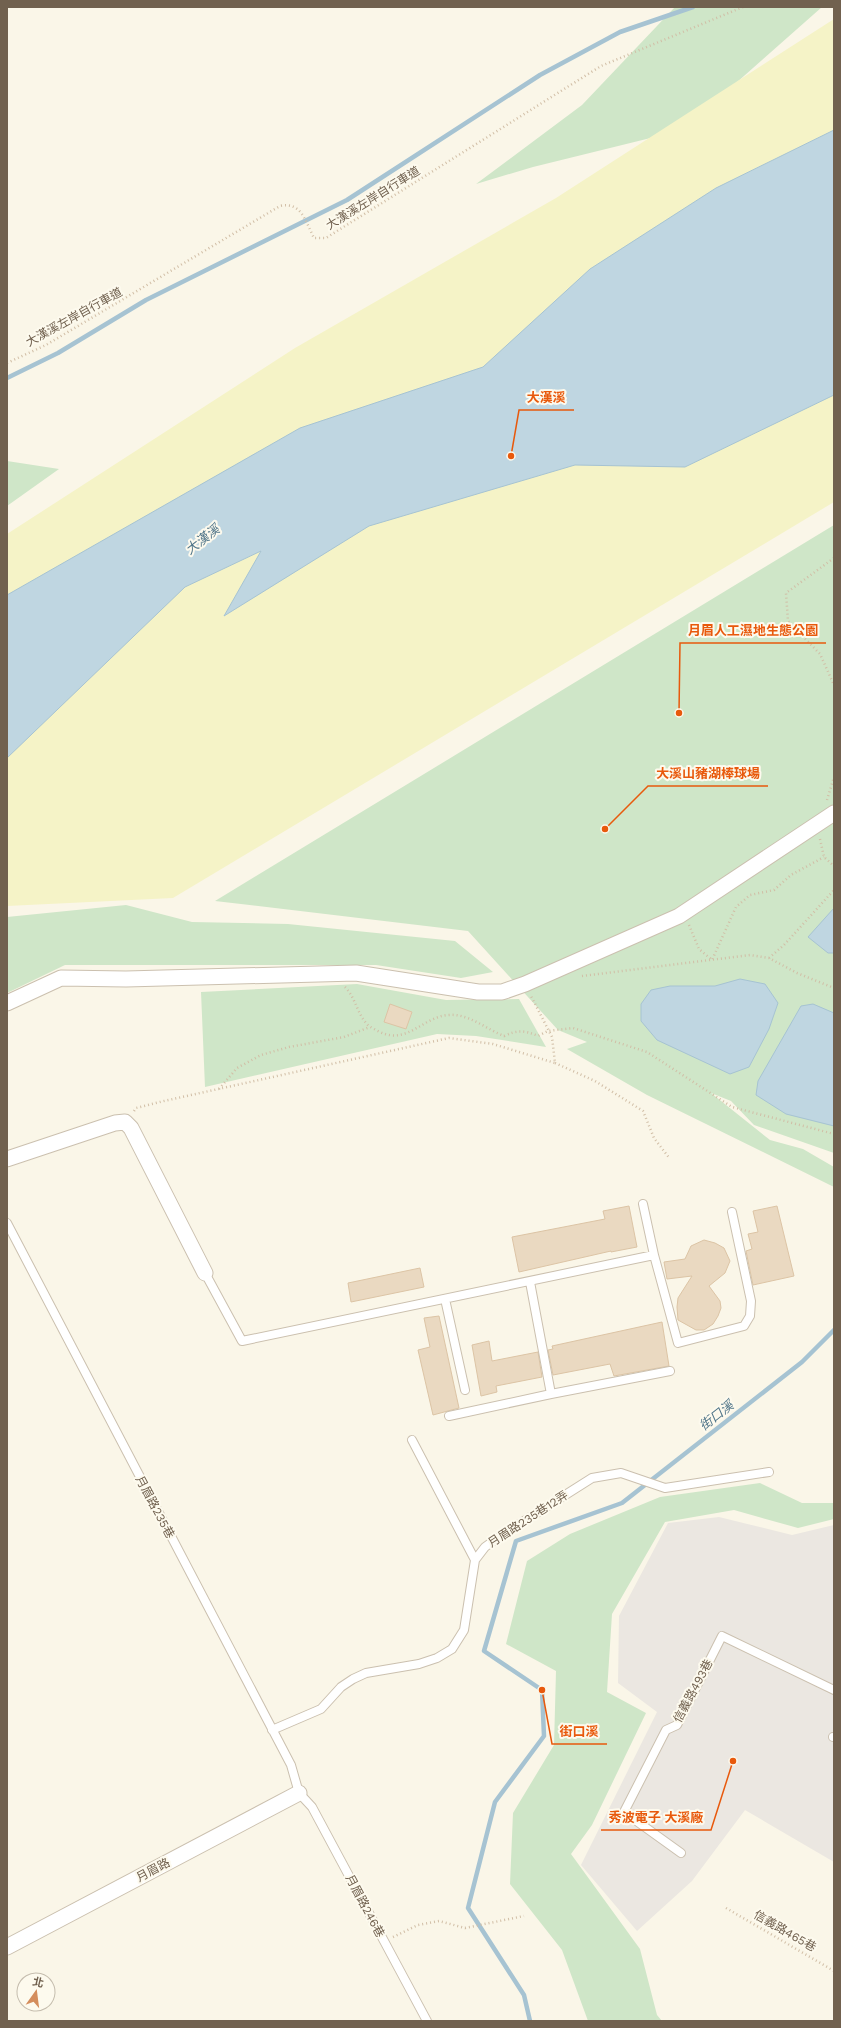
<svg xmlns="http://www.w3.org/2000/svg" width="841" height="2028" font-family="'Work Sans','Noto Sans TC',sans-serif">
<rect width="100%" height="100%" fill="#faf6e8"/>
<!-- industrial -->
<path fill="#ebe7e1" d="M719 1517 792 1535 834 1525V1862L745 1810 692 1881 637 1931 581 1865 657 1712 618 1683 619 1616 668 1523Z"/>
<!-- green -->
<path fill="#cfe6c8" d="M675 7H822L683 130 533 167 476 184 582 105Z
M7 461 59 469 7 506Z
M834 525V1153L754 1125 731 1101 711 1093 770 1140 803 1149 834 1167V1187L647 1095 567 1049 587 1042 558 1030 468 931 215 901Z
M126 905 192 922 288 924 455 941 493 972 461 978 376 965H65L7 993V917Z
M357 984 446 1000 519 999 546 1047 476 1036 437 1034 205 1087 201 992Z
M760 1483 802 1503H834V1519L798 1528 734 1510 665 1522 612 1614 607 1692 646 1713 592 1825 571 1854 640 1949 657 2015 662 2021H588L562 1950 510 1884 513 1813 554 1745 556 1671 506 1644 527 1561 570 1534 660 1497Z"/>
<!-- sand -->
<path fill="#f5f3c7" d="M834 19V502L173 898 7 906V534L295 348 556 198Z"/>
<!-- water -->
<path fill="#bfd6e1" stroke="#a6c3d2" d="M834 130V395L685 467 575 465 369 526 224 616 261 551 185 587 7 758V595L300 428 483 367 590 269 716 188Z
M834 908V953H828L808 937Z
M740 979 765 984 778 1003 769 1029 749 1067 730 1074 657 1040 641 1021V1004L651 990 670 986H715Z
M813 1004 834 1013V1126L786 1114 756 1095 758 1081 801 1006Z"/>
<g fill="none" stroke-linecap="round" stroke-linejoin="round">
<!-- stream -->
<path stroke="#a6c3d2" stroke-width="4.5" d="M7 378 58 353 146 300 347 200 540 75 620 32 693 7
M530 2021 524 1995 468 1908 495 1802 544 1736 542 1690 484 1651 516 1541 622 1503 802 1362 834 1330"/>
</g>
<!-- building -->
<path fill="#ead9c1" stroke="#dcc4a5" d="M390 1004 412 1012 406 1029 384 1022Z
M629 1206 637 1247 611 1252V1251L519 1272 512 1237 605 1219 603 1211Z
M777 1206 794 1276 753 1285 746 1251 752 1249 748 1234 758 1232 753 1211Z
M704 1240 715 1243 724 1248 730 1261 725 1273 709 1286 720 1301 721 1308 718 1316 713 1324 704 1330H696L678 1320 677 1307 678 1298 692 1276 667 1279 664 1262 685 1259 691 1246Z
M420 1268 424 1287 351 1302 348 1283Z
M439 1316 459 1408 433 1415 418 1350 430 1347 424 1318Z
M662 1322 669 1366 614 1376 610 1364 553 1375 548 1350 553 1349 552 1346Z
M489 1341 492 1361 538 1352 542 1377 496 1386 497 1392 481 1396 472 1345Z"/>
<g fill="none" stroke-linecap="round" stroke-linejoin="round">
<!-- service casing -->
<g stroke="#cbc0af" stroke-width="10">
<path id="service" d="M7 1223 291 1765 299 1793 312 1807 427 2021
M654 1255 678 1343 744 1326 750 1316 751 1301 732 1212
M205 1273 242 1341 654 1255 643 1204
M530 1282 551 1394 670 1371
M445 1299 465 1390
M449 1416 551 1394
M412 1440 475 1560
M272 1730 321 1709 341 1687 353 1679 366 1673 419 1664 437 1658 452 1649 464 1630 475 1560 485 1547 499 1537 592 1478 621 1473 665 1488 769 1472
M833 1737H834
M681 1853 624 1812 666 1730 677 1725 722 1636 834 1690"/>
</g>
<!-- minor casing -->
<g stroke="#cbc0af" stroke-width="17">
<path id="minor" d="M7 1003 61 978 126 979 356 973 478 992H502L525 984 679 916 834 813
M7 1159 115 1123 125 1122 131 1128 205 1273
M7 1947 299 1793"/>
</g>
<!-- path -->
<path stroke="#d1bea6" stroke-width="2.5" stroke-dasharray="1 3" stroke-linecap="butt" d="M7 363 46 345 280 206C302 201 306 223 314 238H326L601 66 743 7
M834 558 786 593 788 621 820 654 834 685
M827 800 834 777
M820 839 824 857 834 866
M689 925 699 949 712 960 736 907 750 895 774 890 791 875 824 857
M769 958 784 945 834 890
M582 976 750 955 769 958 797 973 834 988
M345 987C356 998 357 1015 369 1026 372 1028 376 1030 380 1032 407 1045 423 1017 448 1015 468 1013 486 1029 504 1036 517 1030 525 1030 538 1036L548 1031 573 1028 647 1052 732 1107 834 1134
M555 1063 595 1081 643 1111 654 1138 670 1159
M219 1089 237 1068 261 1055 289 1047 344 1037 370 1027
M134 1111 136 1108 164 1101 449 1038 493 1044 555 1063 552 1037 531 996
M726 1908 834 1971
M393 1937 418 1925 439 1921 465 1928 524 1916"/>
<!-- service -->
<use href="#service" stroke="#fff" stroke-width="8"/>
<!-- minor -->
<use href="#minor" stroke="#fff" stroke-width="15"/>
</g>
<g text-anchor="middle" stroke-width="4" stroke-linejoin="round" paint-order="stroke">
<!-- street labels -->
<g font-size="12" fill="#71614f" stroke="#fdfaee">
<text transform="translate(373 198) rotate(-32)" y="4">大漢溪左岸自行車道</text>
<text transform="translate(74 317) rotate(-29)" y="4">大漢溪左岸自行車道</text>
<text transform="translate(155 1507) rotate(62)" y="4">月眉路235巷</text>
<text transform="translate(528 1519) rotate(-33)" y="4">月眉路235巷12弄</text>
<text transform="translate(693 1691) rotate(-62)" y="4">信義路493巷</text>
<text transform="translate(153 1870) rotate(-28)" y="4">月眉路</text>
<text transform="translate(365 1906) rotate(62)" y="4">月眉路246巷</text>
<text transform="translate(785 1931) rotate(30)" y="4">信義路465巷</text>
</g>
<!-- water labels -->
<g font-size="13" font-style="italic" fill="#4f7488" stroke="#fdfaee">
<text transform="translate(202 539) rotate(-38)" y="5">大漢溪</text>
<text transform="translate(716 1415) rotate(-38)" y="5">街口溪</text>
</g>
</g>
<!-- callouts -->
<path fill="none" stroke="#e8590c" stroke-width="1.5" d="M511 456L519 410H574M679 713L680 643H826M605 829L648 786H768M542 1690L552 1744H607M733 1761L711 1830H601"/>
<g fill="#e8590c" stroke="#fdfaee" stroke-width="1.5">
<circle cx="511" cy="456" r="4"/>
<circle cx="679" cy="713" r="4"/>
<circle cx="605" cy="829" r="4"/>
<circle cx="542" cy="1690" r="4"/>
<circle cx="733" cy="1761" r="4"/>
</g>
<g font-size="13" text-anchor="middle" font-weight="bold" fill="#e8590c" stroke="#fdfaee" stroke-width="4" stroke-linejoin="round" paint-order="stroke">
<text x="546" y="402">大漢溪</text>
<text x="753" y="635">月眉人工濕地生態公園</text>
<text x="708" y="778">大溪山豬湖棒球場</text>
<text x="579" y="1736">街口溪</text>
<text x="656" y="1822">秀波電子 大溪廠</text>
</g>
<!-- border -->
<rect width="841" height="2028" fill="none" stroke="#71614f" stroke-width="16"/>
<!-- north arrow -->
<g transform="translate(36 1992) rotate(14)"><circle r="19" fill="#fdfaee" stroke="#c5bdae"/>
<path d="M0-3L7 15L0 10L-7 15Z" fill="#d48d5c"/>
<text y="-6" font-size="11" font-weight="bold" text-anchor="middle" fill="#71614f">北</text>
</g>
</svg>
